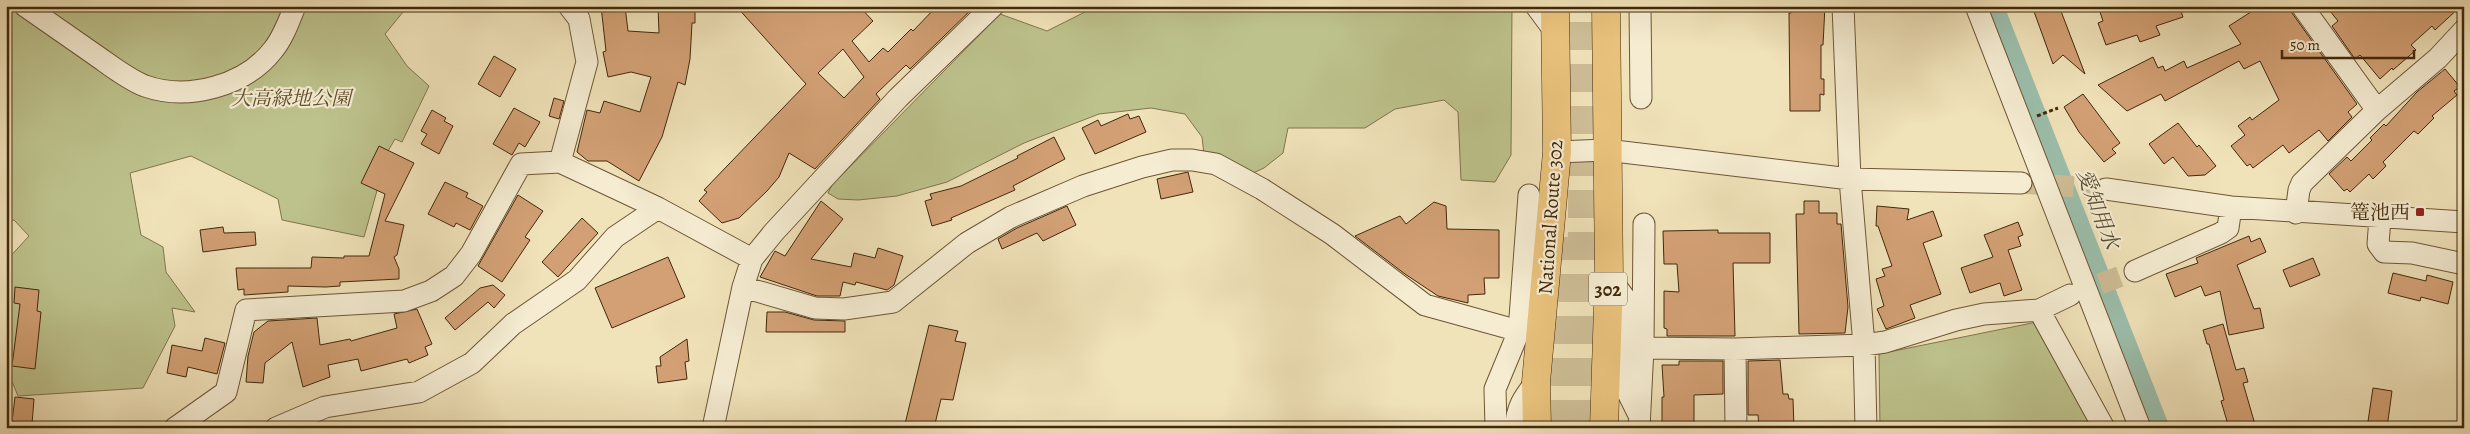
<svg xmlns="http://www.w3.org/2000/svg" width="2470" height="434" font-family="Alegreya,'Noto Serif JP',serif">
<rect width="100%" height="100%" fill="#f0e2b9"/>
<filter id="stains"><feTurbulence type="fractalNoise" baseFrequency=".004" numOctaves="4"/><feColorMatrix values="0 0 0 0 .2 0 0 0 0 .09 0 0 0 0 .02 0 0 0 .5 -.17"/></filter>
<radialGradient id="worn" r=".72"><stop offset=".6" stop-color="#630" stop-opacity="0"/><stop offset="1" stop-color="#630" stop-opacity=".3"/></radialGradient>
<!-- green -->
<path fill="#bdc28c" stroke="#80754c" d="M6 6H408L385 34 407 66 429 86 402 142 395 139 370 182 378 187 364 237 282 220 278 199 191 156 130 173 141 235 163 247 166 272 195 312 172 308 175 326 143 388 18 396 6 367V261L29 236 14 220 6 221Z
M1097 6H1512L1511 155 1495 182 1461 180 1458 112 1444 100 1395 109 1365 128H1288L1283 153 1264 168 1251 174 1204 155 1202 137 1185 114 1151 108 1099 114 1024 143 947 182 897 196 858 200 838 199 828 193 832 185 1000 14 1047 31Z
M2037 322 2089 421 2061 428H1880L1879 354Z"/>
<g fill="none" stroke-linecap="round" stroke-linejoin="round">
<!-- canal -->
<path stroke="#9bbeab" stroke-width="19" d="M1994 6 2160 428"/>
</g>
<!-- building -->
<path fill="#d2a074" stroke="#42280b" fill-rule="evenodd" d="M601 6H625L628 31 659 33 658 6H695V23H692L690 59 685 85 678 82 662 137 639 181 607 161H588L577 152 587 110 600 113 604 101 640 112 651 77 631 72 608 77 603 52 606 51Z
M736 6H859L873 21 852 41 869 62 883 48 888 52 911 29 913 31 937 6H975L910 69 906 65 876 94 880 99 815 169 789 153 779 177 767 191 739 218 722 223 699 201 707 192 704 190 806 84ZM843 49 864 77 844 98 818 73Z
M1791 6H1825L1823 45H1821V79H1824V95L1820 94V111H1790L1789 13H1791Z
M2032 6H2059L2085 74 2063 55 2053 64Z
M2098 6H2179L2183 17 2156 26 2160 35 2140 42 2137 35 2106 45 2098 23 2103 21Z
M2260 6H2290L2292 13 2357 104 2348 112 2352 117 2328 141 2319 130 2289 153 2283 145 2253 168 2250 164 2247 166 2231 146 2245 135 2238 126 2250 117 2252 120 2279 100 2260 61 2244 69 2239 61 2165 101 2161 94 2127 111 2098 85 2153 57 2158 68 2163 66 2165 71 2184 61 2187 68 2241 44 2229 26Z
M2326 6H2461L2435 30 2432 26 2411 45 2416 50 2393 70 2392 68 2380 79 2360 55 2355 59 2332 26 2338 21Z
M494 56 516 69 500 97 478 84Z
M2445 69 2460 87 2454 91 2457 95 2432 116 2434 118 2418 134 2414 131 2383 162 2386 166 2373 179 2369 174 2350 192 2347 189 2344 191 2329 174 2347 157 2351 161 2372 140 2370 138 2384 124 2386 126 2417 92Z
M2083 94 2120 143 2112 149 2116 153 2104 162 2079 132 2064 107Z
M554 98 564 101 559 119 549 116Z
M514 108 540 122 525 147 519 143 512 155 493 144Z
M432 110 446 118 444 121 453 126 439 154 421 144 427 134 421 131Z
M1128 114 1130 119 1139 116 1146 132 1095 154 1082 128 1098 120 1101 126Z
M2178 123 2197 147 2199 145 2216 166 2205 175 2188 176 2173 157 2164 164 2149 144Z
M1054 137 1065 159 1013 186 1015 190 951 218 952 220 932 226 925 201 932 199 930 194 961 186 1018 158 1017 156Z
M379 146 414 163 385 221 404 225 397 255 394 257 399 269V279L340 282V286L326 287 288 286V292L244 295V289L238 290 236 268H311L312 257 344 258V256H369L385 194 361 183Z
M1188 172 1193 192 1161 199 1157 179Z
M445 182 468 193 466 197 483 206 470 230 456 223 454 227 428 214Z
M518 195 543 211 525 237 530 240 502 282 478 266Z
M821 201 843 219 811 259 851 267 854 253 875 258 878 248 903 256 894 285 887 290 856 282 855 285 843 282 840 296H817L760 277 775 251 785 256Z
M1804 201H1819V213H1837V224H1841L1848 307 1845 333 1799 334 1796 214H1804Z
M1434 202 1446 206 1447 229 1499 230V278H1484L1485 294 1468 295V303L1438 296 1405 274 1355 236 1400 216 1406 224Z
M1067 206 1076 225 1043 241 1037 233 1002 249 998 239 1017 228Z
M1877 206 1909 209 1907 220 1933 211 1942 236 1923 243 1941 294 1910 305 1915 318 1886 329 1877 309 1884 306 1876 279 1885 276 1882 269 1892 266 1878 226H1876Z
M582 218 598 233 558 277 542 262Z
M2018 222 2023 235 2018 237 2021 246 2008 250 2022 290 2004 296 2000 283 1970 293 1961 268 1993 257 1984 235Z
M223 227 224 233 255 232 256 245 203 252 200 230Z
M1718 230V233H1770V263H1733L1735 336H1667V329L1664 328V291L1679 292 1677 264H1664L1663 231Z
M2249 236 2251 242 2260 238 2266 252 2237 265 2254 309 2260 308 2264 328 2229 335 2220 291 2205 296 2201 286 2175 297 2166 274 2198 263 2196 258Z
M668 257 685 297 612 328 595 288Z
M2313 258 2320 275 2290 287 2283 270Z
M2393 273 2426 281 2427 275 2453 282 2448 304 2421 297 2420 301 2388 293Z
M493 285 505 295 494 308 488 302 455 330 445 318 480 288Z
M15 287 39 290 37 311 41 312 35 369 12 366 20 304 14 303Z
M417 309 432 344 425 347 428 355 409 363 407 359 361 371 358 359 328 365 330 377 303 387 292 342 265 363 263 383 246 382 248 356 254 332 268 321 317 318 320 345 350 339 351 341 397 328 394 314Z
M767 312H785L814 320 845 321V332H766Z
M2223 324 2236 370 2244 368 2248 382 2243 383 2256 428H2229L2221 401 2224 400 2209 344H2207L2203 330Z
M929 325 958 331 955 341 966 343 953 400 941 399 934 428H904Z
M205 338 225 343 217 374 188 367 186 377 167 373 172 345 202 351Z
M687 339 689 361 685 362 687 379 658 383 656 366H661L660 357Z
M1780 360 1783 394H1788L1789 399H1793L1794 428H1759L1758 415H1748V361Z
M1679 361H1723V394L1694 395V428H1662V397H1664L1662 365H1679Z
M2373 388 2392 391 2387 428H2367Z
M15 397 34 399 32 424 12 422Z"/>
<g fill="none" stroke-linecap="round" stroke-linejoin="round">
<!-- minor-tunnel -->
<path stroke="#cdbd96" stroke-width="21" stroke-dasharray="21 11" stroke-linecap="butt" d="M2021 183 2106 189
M2070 295 2135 271"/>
<!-- highway-tunnel -->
<path stroke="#cdbd96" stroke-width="28" stroke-dasharray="28 14" stroke-linecap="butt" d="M1560 428V237
M1581 428 1583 6"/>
<!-- minor casing -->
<g stroke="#6e5636" stroke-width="23">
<path id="minor" d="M25 6C48 22 71 38 94 54 110 65 127 79 145 86 188 101 245 86 273 50 283 38 289 21 295 6
M1536 6 1556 33
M1640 6 1641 98
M1843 6 1850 179 1864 345 1866 428
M1976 6 2140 428
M2302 6 2377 110
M1557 152 1606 150 1850 179 2021 183
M560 162 587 62 579 19 569 6
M2106 189 2231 207 2464 222
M2296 213 2299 190 2302 183 2377 110 2438 58 2464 30
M2380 218 2378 244 2384 252 2412 253 2464 264
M2135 271 2221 233 2228 228 2231 207
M1609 277 1627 301 1630 312 1623 362V383L1638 413
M743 287 815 308 844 309 893 302 967 243 1011 217 1083 186 1142 167 1172 160H1192L1216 164 1262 189 1332 234 1425 305 1519 331
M2039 310 2104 428
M1643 348 1735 349 1864 345 1885 342 1956 320 1984 314 2039 310 2070 295
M1735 349 1736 428
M175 428 226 392 246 310 404 301 431 291 454 276 471 254 521 164 560 162 658 208 752 259
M276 428 325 407 419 392 472 363 513 324 577 280 615 237 658 208
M713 428 743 287 752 259 774 232 898 98 993 6
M1496 428 1495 389 1519 331 1529 195
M1516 428C1516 408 1524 397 1536 382
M1639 428 1643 348 1644 224"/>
</g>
<!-- highway casing -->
<g stroke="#42280b" stroke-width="29">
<path id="highway" d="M1537 428 1536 382 1557 152 1555 6
M1604 428 1609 277 1606 6"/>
</g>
<!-- path -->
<path stroke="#42280b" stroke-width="3" stroke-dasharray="4 2.5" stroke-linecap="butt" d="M2037 116 2058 108"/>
<!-- minor -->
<use href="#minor" stroke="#f5ecd2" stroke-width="21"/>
<!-- highway -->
<use href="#highway" stroke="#e8c17c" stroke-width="28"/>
</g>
<!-- markers -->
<rect fill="#8f2418" stroke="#f5ecd2" stroke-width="2" x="2415" y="207" width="10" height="10" rx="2.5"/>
<g text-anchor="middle" stroke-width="4.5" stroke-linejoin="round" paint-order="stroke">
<!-- shield labels -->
<rect fill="#f5ecd2" stroke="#786347" stroke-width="1" x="1589" y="272.5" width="38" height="33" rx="4"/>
<g font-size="19" font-weight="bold" fill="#42280b">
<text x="1608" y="296">302</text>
</g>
<!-- park labels -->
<g font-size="20" font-style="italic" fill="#614e2b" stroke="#f5ecd2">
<text x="291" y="105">大高緑地公園</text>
</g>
<!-- poi labels -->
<g font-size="20" fill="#42280b" stroke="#f5ecd2" text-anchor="end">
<text x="2410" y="219">篭池西</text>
</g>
<!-- street labels -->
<g font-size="20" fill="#42280b" stroke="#f5ecd2">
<text transform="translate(1550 217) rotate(-86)" y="7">National Route 302</text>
</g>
<!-- water labels -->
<g font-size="21" font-style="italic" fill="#584e33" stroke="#f5ecd2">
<text transform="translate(2098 209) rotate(69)" y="7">愛知用水</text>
</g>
</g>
<!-- margin -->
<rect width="2470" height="434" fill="none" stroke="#f0e2b9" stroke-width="25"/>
<rect x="8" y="8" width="2455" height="419" fill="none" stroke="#42280b" stroke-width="2.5"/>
<rect x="12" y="12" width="2445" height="409" fill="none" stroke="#42280b"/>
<!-- scale -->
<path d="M2282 50v8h132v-8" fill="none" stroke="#42280b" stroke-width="2.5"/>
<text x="2290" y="50" font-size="15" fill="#42280b" stroke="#f5ecd2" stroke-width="4" paint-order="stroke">50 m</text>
<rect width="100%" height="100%" filter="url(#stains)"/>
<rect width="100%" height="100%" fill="url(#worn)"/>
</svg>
